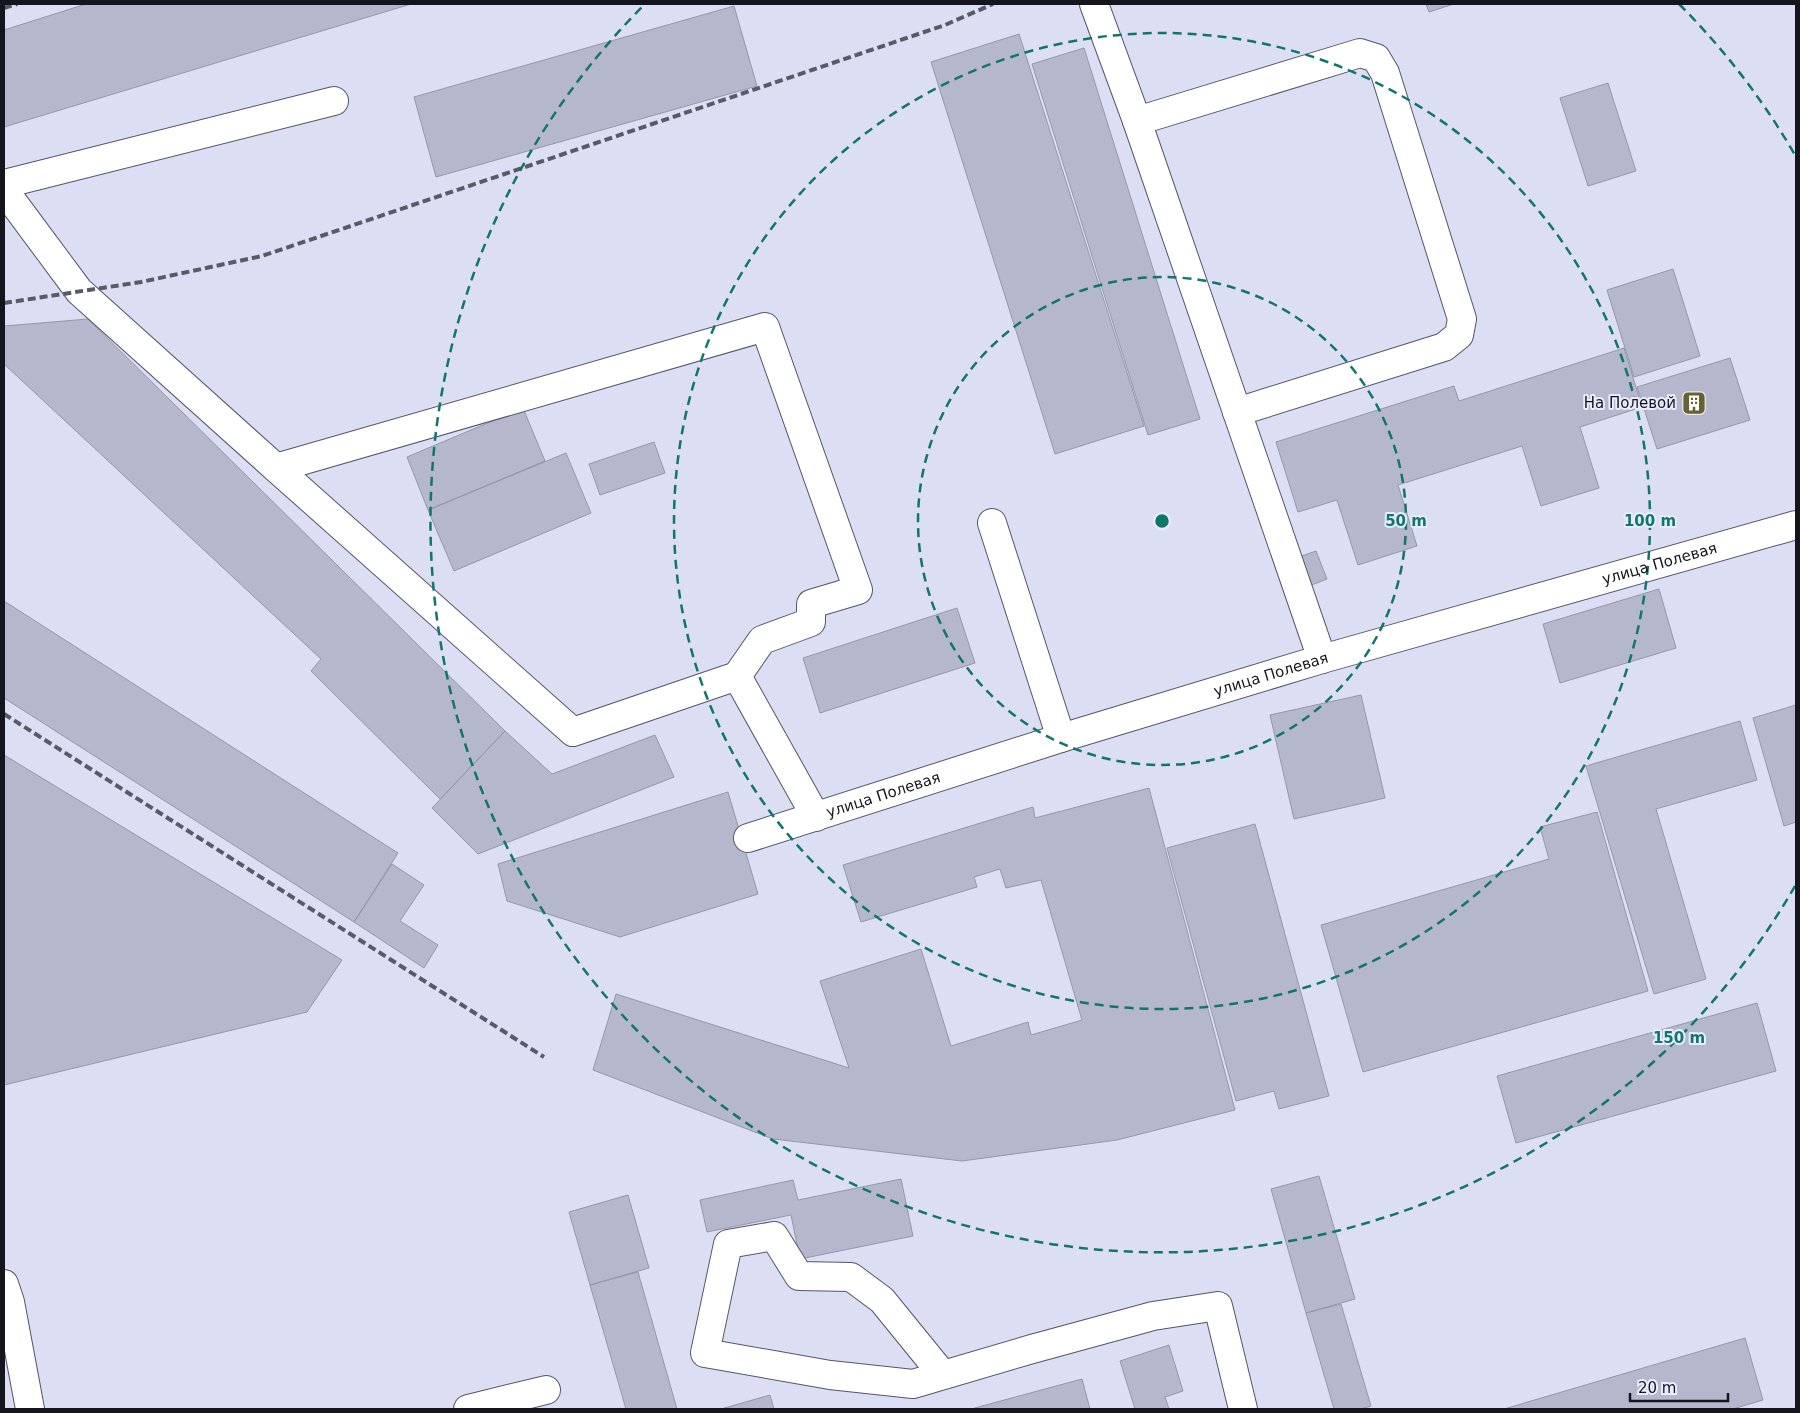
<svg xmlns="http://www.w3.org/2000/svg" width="1800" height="1413" font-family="'DejaVu Sans',sans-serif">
<rect width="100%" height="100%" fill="#dcdef4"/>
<!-- building -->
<path fill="#b5b8cd" stroke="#9496aa" d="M86 4H411L4 127V30Z
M1426 4H1454L1429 12Z
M734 6 757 86 436 177 414 97Z
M1019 34 1144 426 1055 454 931 62Z
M1084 48 1200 419 1148 435 1032 64Z
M1608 83 1636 171 1588 186 1560 98Z
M1673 269 1700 356 1634 377 1607 290Z
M88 319 505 731 440 799 311 671 321 659 4 364V326Z
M1624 348 1642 407 1580 427 1599 488 1541 506 1522 446 1398 485 1417 546 1358 565 1337 500 1298 512 1276 442 1454 386 1459 401Z
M1730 358 1750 420 1657 449 1637 387Z
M523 408 545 461 428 510 407 457Z
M654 442 665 473 600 495 589 464Z
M566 453 591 513 454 571 428 510Z
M1316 551 1327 579 1304 588 1293 559Z
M1659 589 1676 648 1560 683 1543 624Z
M4 601 398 853 354 922 4 698Z
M957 608 975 663 820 713 803 658Z
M1361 695 1385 798 1294 819 1270 715Z
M1796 705V822L1784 826 1753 718Z
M1740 721 1757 780 1656 809 1706 979 1654 994 1586 766Z
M505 731 552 774 655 735 674 777 478 854 432 808Z
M4 755 342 960 307 1012 4 1085Z
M1149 788 1235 1110 1117 1140 962 1161 773 1139 593 1070 616 994 849 1068 820 981 921 949 951 1046 1028 1022 1031 1035 1082 1020 1041 880 1006 888 1000 869 974 877 977 887 861 922 843 865 1033 807 1035 818Z
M728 792 758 894 620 937 507 901 498 864Z
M1597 812 1648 991 1363 1072 1321 925 1549 859 1540 827Z
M1255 824 1329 1096 1279 1109 1274 1091 1236 1101 1167 848Z
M392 864 424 885 400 921 438 945 424 968 354 922Z
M1757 1003 1776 1071 1516 1143 1497 1076Z
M1319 1176 1355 1299 1306 1313 1271 1189Z
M901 1179 913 1236 800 1259 791 1215 707 1232 700 1200 793 1180 798 1200Z
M628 1195 649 1268 590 1285 569 1212Z
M638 1272 677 1409H626L590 1285Z
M1341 1304 1371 1406 1361 1409H1334L1306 1313Z
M1745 1338 1763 1400 1733 1409H1504Z
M1169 1345 1183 1391 1165 1397 1169 1409H1135L1120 1361Z
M1082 1379 1090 1409H971Z
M770 1395 774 1409H721Z"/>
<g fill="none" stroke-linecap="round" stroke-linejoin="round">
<!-- minor casing -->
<g stroke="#545668" stroke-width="30">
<g id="minor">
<path d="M1094 4 1137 121 1322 659"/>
<path d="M1137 121 1360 53 1376 58 1385 73 1462 319 1459 335 1444 347 1237 412"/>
<path d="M4 184 334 101"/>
<path d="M4 190 79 291 276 468 573 732 737 676 762 640 811 622V604L858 590 765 327 276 468"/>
<path d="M992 523 1061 738"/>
<path d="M737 676 816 817"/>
<path id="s1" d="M748 838 1061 738 1322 659 1796 525"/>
<path d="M4 1284 10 1302 30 1409"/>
<path d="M943 1375 882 1300 851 1277 799 1276 774 1236 728 1244 705 1353 830 1375 913 1384 1032 1349 1153 1316 1218 1306 1243 1409"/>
<path d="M468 1409 546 1390"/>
</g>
</g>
<!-- minor -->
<use href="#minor" stroke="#fff" stroke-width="28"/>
<!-- rail -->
<path stroke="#585a66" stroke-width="4" stroke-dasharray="8 4" stroke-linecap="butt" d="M4 8 17 4
M4 303 141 282 262 256 945 25 993 4
M4 714 544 1057"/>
</g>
<!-- distance rings -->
<g fill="none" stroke="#0f766e" stroke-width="2.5" stroke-dasharray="9 6">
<circle cx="1162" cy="521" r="244"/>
<circle cx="1162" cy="521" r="488"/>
<path d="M1795 886A731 731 0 1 1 645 4M1679 4A731 731 0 0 1 1795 155"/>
</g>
<!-- icons -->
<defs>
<g id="building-square" transform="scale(1.25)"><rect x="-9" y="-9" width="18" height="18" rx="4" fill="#69612d" stroke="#eaecfd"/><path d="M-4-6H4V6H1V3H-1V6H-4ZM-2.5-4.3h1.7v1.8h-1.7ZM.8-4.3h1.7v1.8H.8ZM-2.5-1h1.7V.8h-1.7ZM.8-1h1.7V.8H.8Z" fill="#fff"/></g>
</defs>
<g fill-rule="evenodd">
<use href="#building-square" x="1694" y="403"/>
</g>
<g text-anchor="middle" stroke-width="4" stroke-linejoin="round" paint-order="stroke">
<!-- poi labels -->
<g font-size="15" fill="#15161d" stroke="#eaecfd" text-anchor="end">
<text x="1676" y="408">На Полевой</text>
</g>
<!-- street labels -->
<g font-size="15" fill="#15161d" stroke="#eaecfd">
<text dy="5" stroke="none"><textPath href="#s1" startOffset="952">улица Полевая</textPath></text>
<text dy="5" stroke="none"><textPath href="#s1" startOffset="548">улица Полевая</textPath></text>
<text dy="5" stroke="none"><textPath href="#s1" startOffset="142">улица Полевая</textPath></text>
</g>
</g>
<circle cx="1162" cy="521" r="8" fill="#0f766e" stroke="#eaecfd" stroke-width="2.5"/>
<g font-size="15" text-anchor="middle" font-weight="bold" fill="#0f766e" stroke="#eaecfd" stroke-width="4" stroke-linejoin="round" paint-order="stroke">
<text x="1406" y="526">50 m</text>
<text x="1650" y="526">100 m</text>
<text x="1679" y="1043">150 m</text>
</g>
<!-- border -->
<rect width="1800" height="1413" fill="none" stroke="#15161d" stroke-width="10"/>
<!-- scale -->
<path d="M1630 1393v8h98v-8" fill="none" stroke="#15161d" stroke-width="2.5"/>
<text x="1638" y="1393" font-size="15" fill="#15161d" stroke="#eaecfd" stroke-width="4" paint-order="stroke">20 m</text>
</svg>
